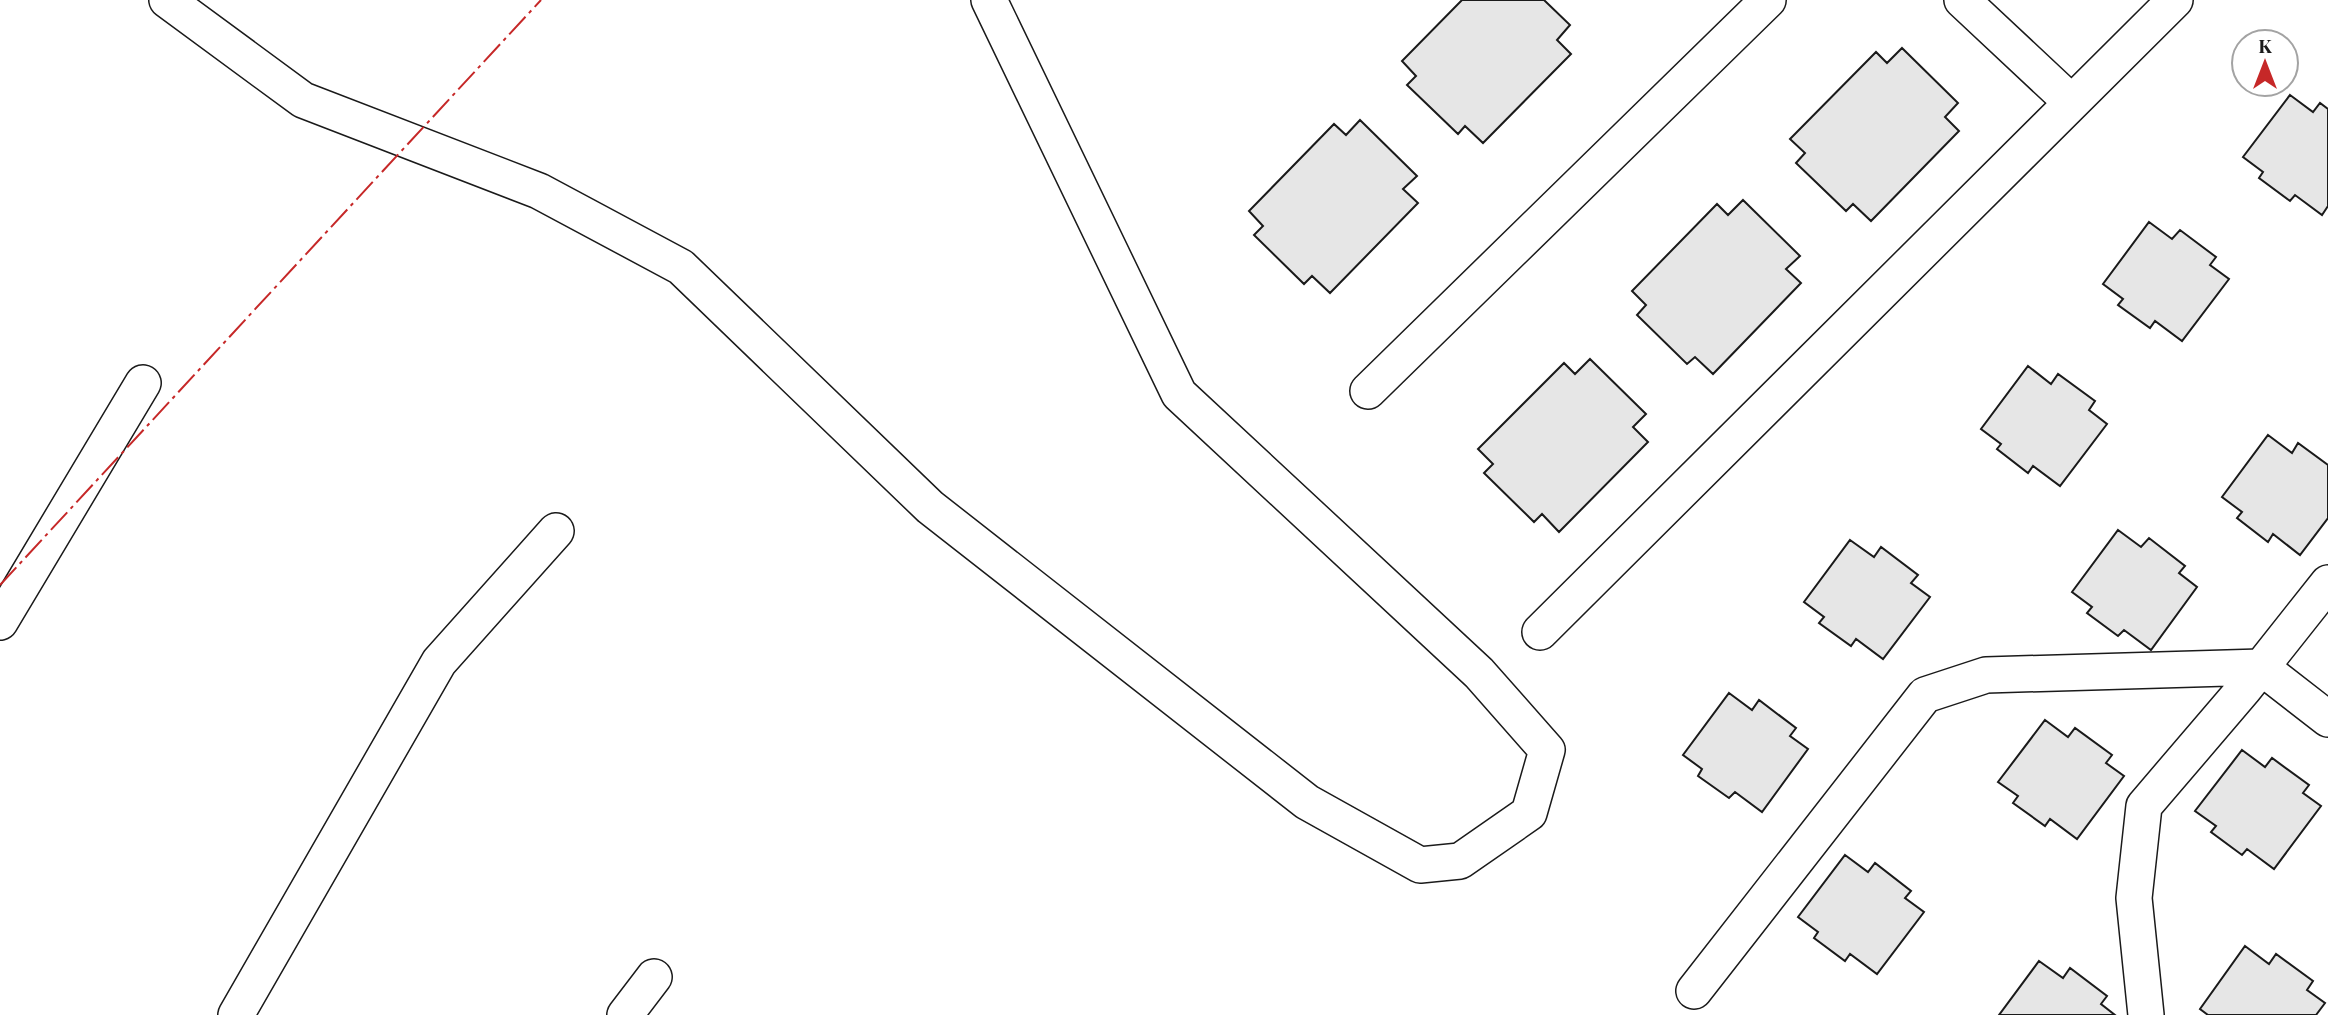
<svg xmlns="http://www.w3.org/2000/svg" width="2328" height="1015" font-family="'Playfair Display',serif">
<rect width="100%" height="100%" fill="#fff"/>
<!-- building -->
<path fill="#e6e6e6" stroke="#1a1a1a" stroke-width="2" d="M1462 0H1544L1570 25 1557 40 1571 54 1483 143 1465 126 1458 134 1407 85 1416 76 1402 61Z
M1902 48 1958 103 1945 117 1959 131 1871 221 1853 204 1846 211 1796 163 1805 153 1790 139 1876 52 1887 63Z
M2290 95 2313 112 2320 103 2328 109V206L2322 215 2295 195 2290 201 2259 178 2263 172 2243 157Z
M1360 120 1417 176 1403 189 1418 203 1330 293 1312 276 1304 284 1254 235 1263 226 1249 211 1334 124 1346 135Z
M1743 200 1800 256 1786 269 1801 283 1713 374 1695 357 1687 364 1637 315 1646 305 1632 291 1717 204 1728 215Z
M2149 222 2172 239 2180 230 2216 257 2210 265 2229 279 2182 341 2155 321 2150 328 2118 305 2123 299 2103 284Z
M1590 359 1646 414 1633 427 1648 442 1559 532 1542 514 1534 522 1484 473 1493 464 1478 449 1564 363 1575 374Z
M2028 366 2051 384 2058 374 2095 401 2089 410 2107 424 2060 486 2033 466 2028 473 1997 449 2001 444 1981 429Z
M2268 435 2292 453 2298 443 2328 465V518L2300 555 2273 534 2268 542 2237 518 2242 512 2222 497Z
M2118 530 2141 547 2149 538 2185 566 2179 573 2197 587 2151 650 2124 630 2118 636 2087 613 2092 607 2072 592Z
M1850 540 1874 557 1881 547 1918 575 1911 583 1930 597 1883 659 1856 639 1851 646 1819 623 1824 617 1804 602Z
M1729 693 1752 710 1759 700 1796 728 1790 736 1808 749 1762 812 1735 792 1729 798 1698 776 1702 769 1683 755Z
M2045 720 2068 737 2075 728 2112 755 2106 763 2124 776 2077 839 2050 819 2045 826 2013 803 2018 796 1998 782Z
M2242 750 2265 767 2272 758 2309 785 2303 793 2321 806 2274 869 2247 849 2242 855 2211 832 2216 826 2195 811Z
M1845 855 1868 872 1875 863 1911 891 1905 898 1924 912 1877 974 1850 954 1845 961 1814 938 1818 932 1798 917Z
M2245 946 2269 964 2276 954 2313 981 2307 990 2325 1003 2316 1015H2208L2200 1009Z
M2039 961 2063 978 2070 968 2107 996 2101 1004 2115 1015H1999Z"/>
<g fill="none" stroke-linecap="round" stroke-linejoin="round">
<!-- minor casing -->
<g stroke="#1a1a1a" stroke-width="38">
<path id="minor" d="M167 0 303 100 539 191 681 267 930 507 1307 802 1420 865 1460 861 1529 813 1547 750 1479 673 1179 394 989 0
M1962 0 2071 102
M1368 391 1768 0
M0 622 143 383
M1540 632 2175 0
M1694 991 1925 695 1986 675 2261 667 2328 719
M236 1015 439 662 556 531
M625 1015 654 977
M2146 1015 2134 898 2144 806 2244 689 2328 583"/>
</g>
<!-- minor -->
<use href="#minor" stroke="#fff" stroke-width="35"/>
<!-- power -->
<path stroke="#c62828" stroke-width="2" stroke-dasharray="24 5 3.5 5" stroke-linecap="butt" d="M0 585 541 0"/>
</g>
<!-- north arrow -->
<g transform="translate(2265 63)"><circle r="33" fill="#ffffff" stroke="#a3a3a3" stroke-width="2"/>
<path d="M0-5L12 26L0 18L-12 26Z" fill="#c62828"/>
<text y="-10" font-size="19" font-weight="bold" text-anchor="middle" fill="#1a1a1a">K</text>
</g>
</svg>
